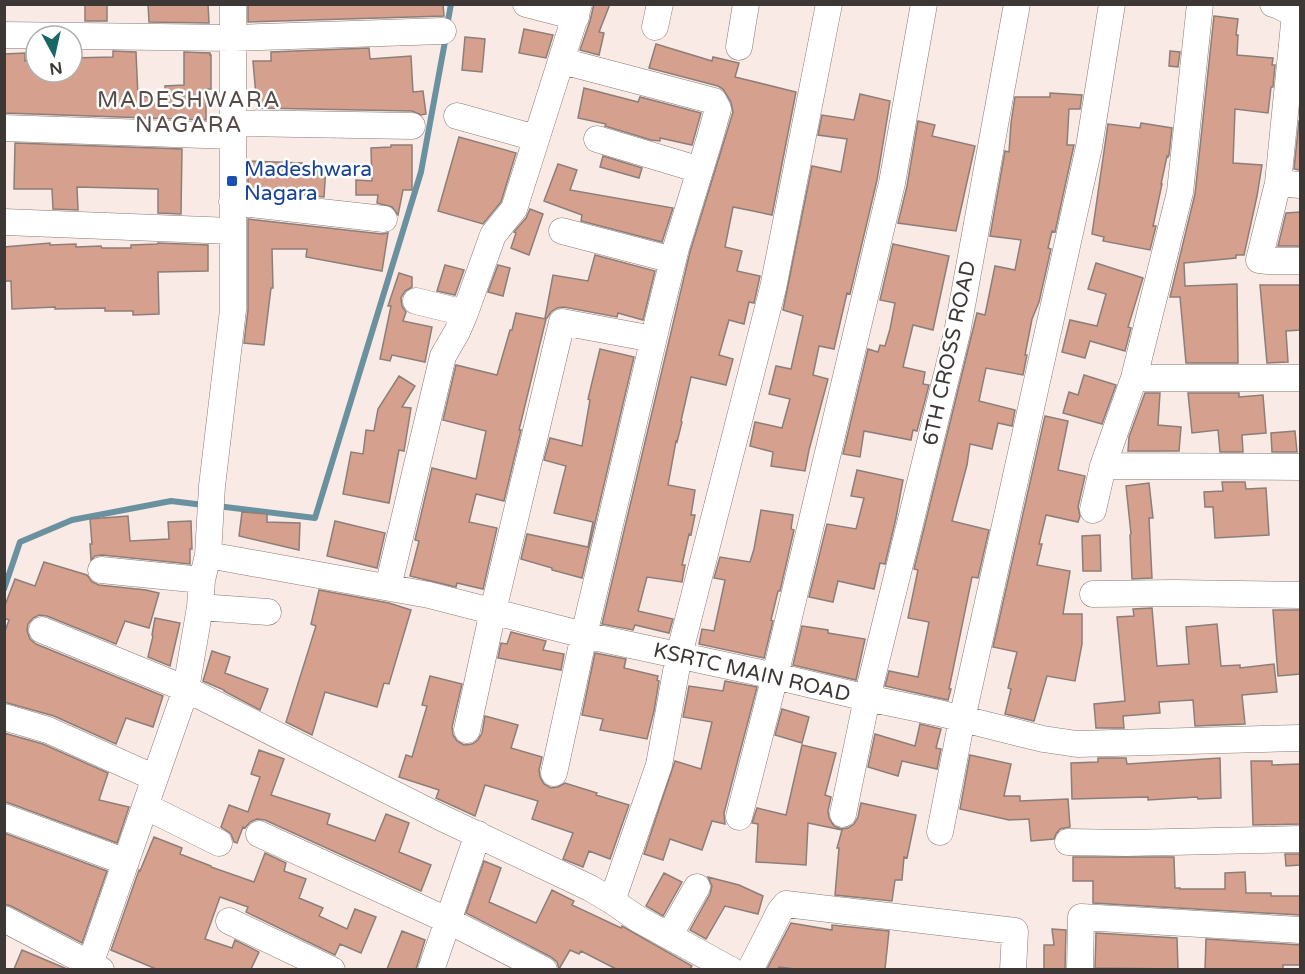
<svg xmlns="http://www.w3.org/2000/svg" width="1305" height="974" font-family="'Varela Round',sans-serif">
<rect width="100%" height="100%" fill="#faeae5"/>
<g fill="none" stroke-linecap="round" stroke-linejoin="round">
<!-- stream -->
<path stroke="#6a919f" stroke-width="6" d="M447 26 451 4
M217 506 315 518 421 172 446 36
M4 589 20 542 72 520 171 501 204 505"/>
</g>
<!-- building -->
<path fill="#d5a08d" stroke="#8c7e79" stroke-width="1.5" d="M85 4H107V21H85Z
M148 4H208L209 23 149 22Z
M443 4 444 16 248 22V5Z
M594 4H610L599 32 604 33 599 55 580 50 590 21Z
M1214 16 1238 19 1236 35H1238L1237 55 1273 58 1272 65H1275L1273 87H1271L1268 113 1235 109 1233 163 1262 165 1257 196 1244 255H1236V258L1184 263 1185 286 1237 284 1238 363H1186L1180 297H1170L1195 194Z
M524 29 553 35 546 58 519 53Z
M465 37 485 39 482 72 462 70Z
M656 44 712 61 713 57 739 63 735 77 796 92 772 215 733 207 725 247 742 251 737 271 760 276 754 303 749 302 744 324 729 320 719 355 733 359 726 385 691 377 681 421 682 422 677 442 676 441 668 485 695 490 691 515H695L691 535 689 534 682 565H685L682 582 647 577 638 611 673 619 669 633 635 625 633 630 602 624 690 252 733 112 731 102 723 89 718 86 649 68Z
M369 48 370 59 411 56 413 92 423 91 426 114 421 115 412 111 257 108 253 61H271V52Z
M113 51 136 52 138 97 165 96V86L184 85V52L210 53V55H211V89H206V120L4 113V54L25 53V61L36 60V72H72V58L113 57Z
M1170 51 1180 52 1178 67 1169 66Z
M584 88 638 102 640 97 701 113 692 145 660 138V141L651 140 605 126 606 124 578 118Z
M1050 93 1082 95 1080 109H1069L1067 145H1074L1055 232 1052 231 1048 248 1051 249 1039 302 1032 319 1025 355H1027L1023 375 986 368 979 401 1015 410 1012 426 998 423 992 449 970 444 967 465 952 521 989 530 978 578 972 577 949 689H951L948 700 885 686 889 671 918 677 929 622 908 618 918 570 914 569 977 313 985 315 995 266 1015 270 1021 240 990 236 1005 151 1009 152 1011 123 1015 97H1050Z
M860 94 890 101 877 180 850 294 847 293 834 349 819 346 813 375 828 379 809 450 805 471 771 466 773 452 750 446 755 422 782 428 790 399 769 394 776 366 791 369 803 316 783 310 812 166 841 172 847 139 818 135 822 115 854 120Z
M918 121 935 125 932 136 975 146 956 231 898 223 907 186Z
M1299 121H1300V170L1294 169Z
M1141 123 1172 128 1169 155 1168 157 1167 156 1161 184H1162L1153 226H1156L1150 250 1103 241 1104 237 1092 234 1108 124 1140 128Z
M459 137 516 153 501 202 483 224 438 211Z
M15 143 182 149 181 214 158 213V189L77 187 78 210 53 209 52 189H14Z
M391 145H412V190H403L398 215 392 207 377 203 378 195H356V180L372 181 371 148 391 147Z
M603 156 642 168 639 178 600 167Z
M248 161 302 163V165L326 167 324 197 248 189Z
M558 164 577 170 570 190 673 208 662 242 581 221 582 215 544 201Z
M530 209 543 214 529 255 511 248 516 233 514 232 526 218Z
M1300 212V246H1278L1286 213Z
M248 219 382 234 388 233 382 271 306 257 307 249H272L273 288H271L264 345 244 343 248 310Z
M50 243V245L76 244V247L101 246 102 248H131V245L157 244 158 243 208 245V271L158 272 159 314 133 315V311H105V308L55 309V307L12 309 11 281H4V247Z
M893 244 949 256 933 330 913 325 903 367 925 372 923 384 929 385 917 431 913 430 911 440 864 431 860 457 843 454 868 349 878 352 880 345 885 346 890 329 895 303 880 300Z
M595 255 655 271 643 320 618 313 617 317 564 307 557 308 551 312 547 318H545L553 275 588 281Z
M1096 263 1143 278 1128 327 1131 328 1125 351 1090 341 1085 358 1062 352 1070 320 1097 326 1106 294 1088 289Z
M445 265 464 270 455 295 437 291Z
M498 265 510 268 503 296 488 292Z
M399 273 412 277V287L405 291 401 298 402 306 406 312 403 321 432 327 425 362 392 355 390 361 380 359 391 306H388Z
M1260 285H1300V330L1286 331 1288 362 1267 363Z
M516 313 546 319 519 430H521L504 501 476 494 469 522 497 528 483 589 457 583 456 587 410 576 419 541 415 540 432 468 476 479 486 431 443 420 456 365 497 375 510 330H512Z
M600 349 634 357 582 578 552 570V568L521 559 527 534 588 547 593 522 554 513 566 466 544 460 550 438 582 446 590 400 588 399Z
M1084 375 1116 385 1102 424 1063 413 1069 392 1078 395Z
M399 376 415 386 402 407 411 408 404 451 399 450 389 503 343 494 351 452 363 454 366 430 374 431 378 409Z
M1145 393H1160L1158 425 1181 427 1179 451H1128L1129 437Z
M1188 393H1239V397L1263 395 1266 433 1242 435 1243 452H1220L1218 430 1192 433Z
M1045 416 1068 421 1058 470 1085 476 1078 507 1080 516 1078 522 1046 515 1039 544H1042L1037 565 1070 571 1063 614H1082V644L1075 681 1047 676 1034 721 1005 714 1011 689 1008 688 1017 652 993 647Z
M1295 431 1297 452H1272L1271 433Z
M857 470 903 480 896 518 885 564 880 563 874 589 838 581 833 602 809 597 827 524 856 529 864 498 851 496Z
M1222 482H1245L1246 489 1266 488 1269 535 1215 538 1213 507H1205L1204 492 1223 491Z
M1149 483 1153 518H1149L1152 578 1132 579 1130 535 1131 534 1126 486Z
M761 510 793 515 791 529 794 530 780 591H778L771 620 773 621 764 658 699 644 702 629 714 631 725 580 714 578 720 557 750 562 754 549Z
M242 512 267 514V522L300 523 299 550 239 536Z
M128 516 130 541 169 539 168 522 191 521 192 549H190V564L102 555 95 556 91 560 90 544H92L90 519Z
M335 521 385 533 377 568 327 556Z
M1100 535 1101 571H1083L1082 536Z
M44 562 87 575 92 582 99 585 146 590 159 593 149 628 125 621 116 644 47 616 39 615 33 618 28 624 27 631 30 639 36 644 163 696 153 727 126 718 116 744 54 716 4 702V634L9 620 4 618V608L15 579 35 586Z
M319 590 389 603 411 610 389 684 384 683 377 707 325 692 312 735 286 722 316 626 311 624Z
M1152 608 1157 666 1189 664 1186 627 1217 624 1221 666 1240 665V668L1274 664 1277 692 1242 695 1245 724 1195 726 1193 700 1159 702 1160 713 1123 716 1124 728H1096L1094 704 1125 701 1117 617 1134 616 1133 609Z
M1273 610H1300V674L1278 676Z
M155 618 180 623 170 666 148 657 153 636 152 635Z
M802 626 828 630V633L865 639 856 680 793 665Z
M511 632 546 641 543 650 564 654 561 670 498 658 501 643 507 644Z
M212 651 230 657 225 673 268 689 260 710 224 691V690L203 681Z
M595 653 626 659 624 668 658 676 657 680 659 681 654 711 647 739 600 730 603 719 582 715Z
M430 676 462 684 452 727 453 735 457 741 464 745 472 744 478 740 482 733 485 716 518 725 511 748 542 757 539 770 540 777 544 784 551 788 558 787 565 783 597 793 596 795 629 805 610 859 589 851 583 867 563 859 573 833 532 819 538 801 485 785 475 816 436 798 439 790 399 777 406 755 412 757 427 706 422 705Z
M725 681 757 687 724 813 725 824 712 821 702 850 670 839 663 860 644 854 675 761 701 769 712 722 683 717 689 686 723 691Z
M782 709 809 717 802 743 775 735Z
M920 724 941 729 936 748 941 749 937 769 902 761 898 776 868 767 875 734 915 746Z
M4 733 43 744 108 773 99 800 129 807 117 843 9 803 4 802Z
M802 745 836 753 825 795 831 797 828 811 829 818 834 826 841 829 848 828 854 824 858 817 861 803 916 815 907 858 904 857 902 880H895L892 901 835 895 839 848H837L842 830 808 823 806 865 756 862 758 824 752 823 757 808 786 815Z
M259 750 284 759 271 795 330 814 327 824 375 841 386 814 409 823 399 852 431 865 421 891 265 820 257 819 250 822 245 828 243 827 237 843 234 842 231 834 221 827 229 805 248 812 260 777 251 774Z
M970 755 1011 764 1004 796H1020V801L1068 799 1070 827 1060 829 1056 834 1054 839 1031 841 1029 819 1009 820 960 809Z
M1098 758H1126L1127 764 1220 758 1221 798 1198 799 1197 797 1148 800V797L1072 799 1071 763 1098 762Z
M1251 761H1272V765L1300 764V824L1253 825Z
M4 833 107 871 82 943 11 906 4 904Z
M154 837 182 848 180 854 211 866V867L254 882 265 853 286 863 284 871 306 879 299 898 323 908 319 916 347 929 355 909 376 917 361 953 340 944 335 955 246 912 248 907 220 897 205 939 232 948 235 940 259 952 251 969H156L111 950 139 870 140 871Z
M1285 854H1300V865L1286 866Z
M1073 857H1174L1175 888H1180V889H1225V873L1245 872 1246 893H1271V896H1300V915L1093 903V881H1073Z
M484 861 501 868 489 902 536 923 552 890 574 901 572 905 621 928 622 926 692 966 690 969H616L581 951 579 954 570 950 559 969 557 962 551 957 466 913Z
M664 873 682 882 663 916 646 906Z
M708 877 739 885 763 896 758 914 725 906 706 939 690 930 710 894 712 886Z
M791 923 832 930V925L889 931 885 969H795L779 967 778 969H767Z
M1052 929 1066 930 1065 969H1044V945H1054Z
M402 931 425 940 416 969H387Z
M1096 933 1177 938 1178 969 1095 968Z
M1206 939 1300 945V965H1283V969H1205Z
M22 950 67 969H14Z"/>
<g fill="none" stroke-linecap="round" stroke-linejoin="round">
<!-- minor casing -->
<g stroke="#897b76" stroke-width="27">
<path id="minor" d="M526 4 576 17
M1200 4 1180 192 1134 378 1103 466 1300 467
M1273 4 1277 5 1295 14 1278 183 1300 185
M655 27 660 4
M4 35 233 38 443 31
M739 47 746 4
M457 116 536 138
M232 123 412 126
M4 128 232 136
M597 139 700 170
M1278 183 1259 260 1268 261H1300
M232 202 384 219
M4 222 232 231
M562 231 673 260
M416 301 465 313
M1134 378H1300
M1093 510 1103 466
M208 555 429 595 584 635 775 676 867 698 939 713 1043 739 1077 744 1300 738
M101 570 202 580
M388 587 443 356 457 332 465 313 493 235 514 209 579 4
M1093 594 1174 593 1300 595
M200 607 268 612
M42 630 186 689 440 817 590 888 612 901 638 919 731 970
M4 717 48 730 155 778
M467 730 493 611 562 322 653 339
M554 773 584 635 658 320 676 248 709 141 718 109 714 101 562 61
M145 806 219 843
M843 814 867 698 957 333 1017 4
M4 817 126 862
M739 817 775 676 892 183 924 4
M940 832 962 719 1089 147 1112 4
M259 834 447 920 544 970
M1068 842 1126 843 1300 839
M612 901 659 765 679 655 773 288 829 4
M4 919 101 970
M229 921 332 970
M669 936 697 887
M88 970 186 689 200 607 202 580 208 555 212 486 233 310V4
M431 970 478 834
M750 970 780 911 786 904 1015 931 1013 970
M1080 970 1081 917 1300 930"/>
</g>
<!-- minor -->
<use href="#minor" stroke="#fff" stroke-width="26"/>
</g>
<!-- markers -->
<rect fill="#1a4fb4" stroke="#fff" stroke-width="2" x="226" y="175" width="12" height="12" rx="3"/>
<g text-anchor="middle" stroke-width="5" stroke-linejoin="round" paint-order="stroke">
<!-- transit labels -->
<g font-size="21" fill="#164399" stroke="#fff" text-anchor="start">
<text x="244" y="176">Madeshwara<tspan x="244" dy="24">Nagara</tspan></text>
</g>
<!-- street labels -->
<g font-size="21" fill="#3d3735" stroke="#fff">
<text transform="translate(949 353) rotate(-78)" y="7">6TH CROSS ROAD</text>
<text transform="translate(752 672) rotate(13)" y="7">KSRTC MAIN ROAD</text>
</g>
<!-- neighbourhood labels -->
<g font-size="22" letter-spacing="1.5" fill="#584b47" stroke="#fff">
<text x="189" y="107">MADESHWARA<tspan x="189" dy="25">NAGARA</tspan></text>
</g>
</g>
<!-- border -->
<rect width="1305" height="974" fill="none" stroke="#3d3735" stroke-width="12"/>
<!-- north arrow -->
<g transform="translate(54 54) rotate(172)"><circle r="28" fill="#ffffff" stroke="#b1afae" stroke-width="1.5"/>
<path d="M0-4.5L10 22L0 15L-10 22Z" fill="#196765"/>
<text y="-9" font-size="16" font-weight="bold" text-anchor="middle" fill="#3d3735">N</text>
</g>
</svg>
